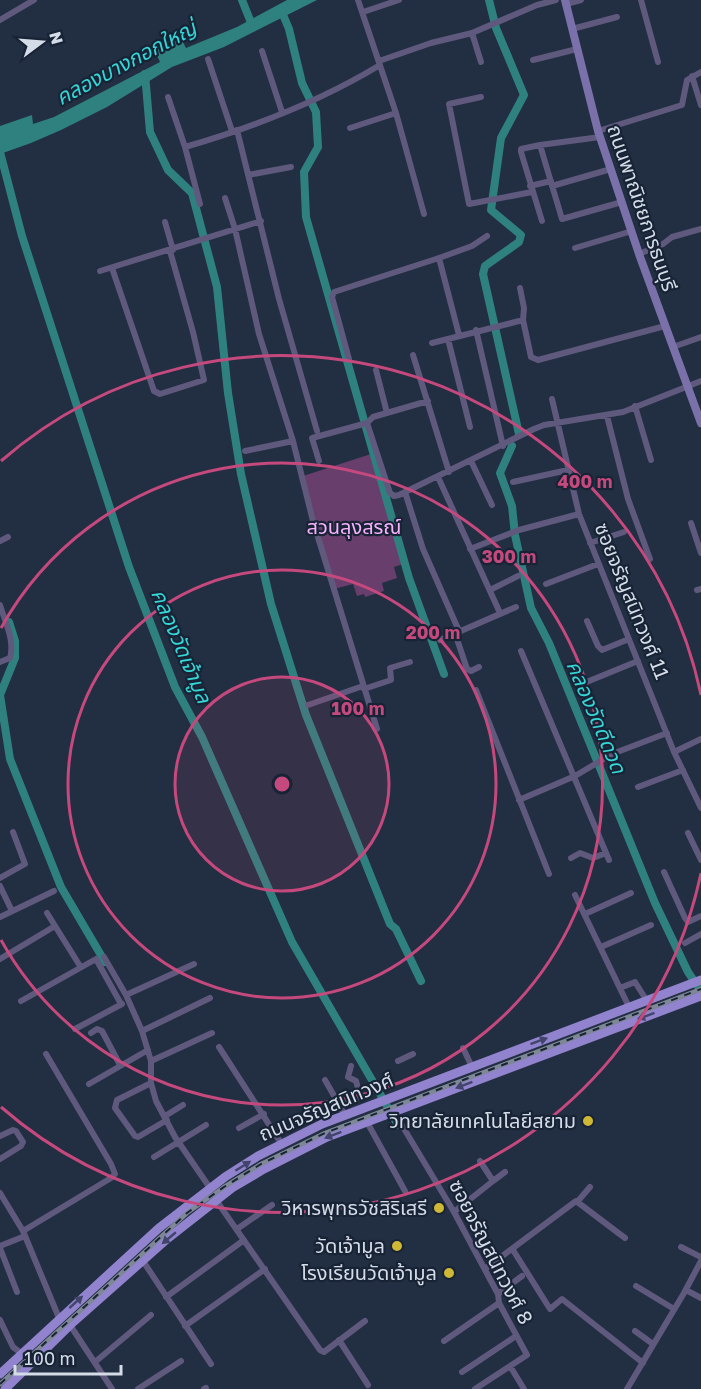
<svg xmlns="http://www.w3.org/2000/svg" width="701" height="1389" font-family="'Golos Text','Noto Sans Thai',sans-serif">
<rect width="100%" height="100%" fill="#222e41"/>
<!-- green -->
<path fill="#683e6c" d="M371 454 403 564 394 567 397 578 382 583 384 591 365 597 364 594 357 596 353 584 334 589 303 476Z"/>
<!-- water -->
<path fill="#2f8180" d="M287 0H317L224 47 172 67 107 107 61 130 31 143 0 154V126L32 115 33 124 54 117 160 62 153 46 179 34 186 48 237 27Z"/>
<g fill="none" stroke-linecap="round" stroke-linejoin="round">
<!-- canal -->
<path stroke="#2f8180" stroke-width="8" d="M242 0 252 25
M489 0 496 28 524 95 501 138 491 210 521 235 519 242 485 266 483 274 519 434
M281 10 289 29 302 83 316 112 318 147 304 172 306 217 409 578 444 674
M145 74 150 132 168 170 192 193 217 287 228 393 241 474 271 604 306 715 390 924 396 929 421 981
M0 152 22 236 129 567 175 687 202 737 292 942 398 1125
M512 446 500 473 512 506 515 535 531 608 549 643 655 903 688 972 701 991
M9 622 15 641V658L0 695 10 759 61 887 105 962"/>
<!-- street -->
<path stroke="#5f597d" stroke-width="6" d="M358 0 396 113 424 214
M641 0 658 62
M566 4 581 0
M363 12 399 0
M0 20 34 0
M572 29 617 17
M472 33 481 62
M262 51 282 112
M208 59 232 131
M533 60 577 49
M379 61 431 43 472 33 537 5 556 0
M692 76 701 105
M168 97 185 147 200 204
M481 97 449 104 469 204 532 192
M350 128 396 113
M237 130 279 299 317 431
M598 131 682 105 687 80 701 72
M540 145 562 219 622 202
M185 147C251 128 322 100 380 65
M248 175 291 167
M530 186 551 181
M552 186 611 169
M225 198 235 229 259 334 293 441 313 521 377 729
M542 221 521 152V149L540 145 600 137
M165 222 173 250
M575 248 632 231
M639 254 663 244 672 237 701 229
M439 258 459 335
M112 268 154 391 160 394 204 380 193 332 170 251
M100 271 261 221
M520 288 524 308 523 320 531 357 538 360 665 326
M476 330 503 446
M448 339 470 427
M432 343 523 320
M673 347 701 337
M413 355 449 472
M349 359 332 297 334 292 439 258 472 246 487 236
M376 370 387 413
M552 399 579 514 674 752 701 808
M428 401 373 417 367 423 390 493 394 496 399 495 534 429 544 425 623 412 701 381
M635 406 651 460
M607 416 628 499 650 559
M245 451 293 441
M319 461 312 438 367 423
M471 461 492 505
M438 477 500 613
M513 482 568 470
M405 492 423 549 459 631
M691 523 701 553
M0 541 8 537
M590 543 624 532
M470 549 519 530 579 514
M546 584 598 564
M490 590 518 576
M697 590 701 589
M0 605C5 622 15 640 10 658L0 662
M587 621 598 646 602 650 629 639
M455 633 467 669 471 671 479 667
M440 640 516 607
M521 651 609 860
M589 681 638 661
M364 689 391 680 390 668 410 662
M476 690 549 874
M308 705 363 686
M674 752 701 739
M638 787 683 770
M519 800 575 776 612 754 667 733
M688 833 701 860
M571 858 580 853 593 858 606 853
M664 872 685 918 688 922 701 916
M0 878 25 864 13 832
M0 886 12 911
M575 895 629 1007
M47 913 80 966
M585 914 631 893
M0 917 54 891
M685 943 701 934
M601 947 651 925
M104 957 126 995 142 1031 151 1061V1083L156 1101 175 1137 210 1188
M0 959 55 926
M620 988 635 982 647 1001
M126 995 194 964
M21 1001 96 959 121 1004
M75 1029 122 1004
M142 1031 210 998
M91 1033 97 1029 102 1031 120 1065
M219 1047 281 1143
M463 1048 472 1067
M151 1061 212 1033
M398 1061 413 1054
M325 1080 345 1115
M151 1083 117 1100 115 1108 135 1136 138 1137 167 1120
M89 1084 148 1050
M339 1104 355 1100 360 1095 356 1081 348 1077 351 1066
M394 1112 454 1212 492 1283 498 1294 499 1303 527 1355 475 1389
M165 1116 183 1105
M367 1122 405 1191
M239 1128 264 1114
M0 1136 13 1130 16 1131 23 1142 21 1146 0 1159
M154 1157 206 1125
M493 1181 505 1172
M0 1193 23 1231 59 1318
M216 1200 320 1350 324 1352 365 1321
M578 1201 590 1187
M454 1212 493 1181 480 1161
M237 1229 272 1205
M23 1231 111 1178 115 1174 111 1164 46 1054
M0 1246 25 1236
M681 1247 701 1257
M0 1248 17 1292
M513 1250 550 1309 562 1299 643 1363
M143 1261 211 1364
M485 1269 576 1201 625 1238
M636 1286 674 1309
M686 1290 701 1298
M498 1294 522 1276
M166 1297 244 1240
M0 1320 13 1347 21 1353
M70 1325 112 1389
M185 1326 265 1269
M635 1331 653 1344
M339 1340 368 1385
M444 1341 499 1303
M95 1362 151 1315
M510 1366 524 1389
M462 1372 516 1336
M138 1389 181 1361
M204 1389 206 1388
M627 1389 684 1293 701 1261"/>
<!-- secondary -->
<path stroke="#7b71aa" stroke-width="8" d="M565 0 598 131 639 254 701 423"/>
<!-- primary -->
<path stroke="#9183cd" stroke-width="9" d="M0 1374 159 1228 225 1177 258 1156 322 1124 701 980
M5 1389 70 1325 167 1239 232 1188 264 1169 327 1137 701 996"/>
<!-- rail casing -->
<g stroke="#7d8796" stroke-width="4.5">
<path id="rail" d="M0 1384 187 1213 224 1187 261 1164 325 1133 701 989"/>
</g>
<!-- rail -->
<use href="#rail" stroke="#182436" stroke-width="2" stroke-dasharray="7" stroke-linecap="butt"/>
</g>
<!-- one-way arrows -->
<defs><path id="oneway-solid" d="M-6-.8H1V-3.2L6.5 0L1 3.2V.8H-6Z" transform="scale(1.5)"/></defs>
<g fill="#42456b">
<use href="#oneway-solid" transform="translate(646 1016) rotate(160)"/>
<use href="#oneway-solid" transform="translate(539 1041) rotate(-20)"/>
<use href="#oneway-solid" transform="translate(464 1085) rotate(159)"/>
<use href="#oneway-solid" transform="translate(333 1135) rotate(159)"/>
<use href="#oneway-solid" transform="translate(243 1166) rotate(-32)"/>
<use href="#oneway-solid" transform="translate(169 1238) rotate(140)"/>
<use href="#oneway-solid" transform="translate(76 1302) rotate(-42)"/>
</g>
<!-- distance rings -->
<circle cx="282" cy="784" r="107" fill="#c6497e" fill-opacity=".12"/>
<g fill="none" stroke="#c6497e" stroke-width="3">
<circle cx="282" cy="784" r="107"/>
<circle cx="282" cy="784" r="214"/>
<path d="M1 628A321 321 0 1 1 1 940"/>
<path d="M701 873A428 428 0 0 1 1 1107M1 461A428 428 0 0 1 701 695"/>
</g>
<!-- markers -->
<g fill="#d0b837" stroke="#182436" stroke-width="2">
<circle cx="588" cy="1121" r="6"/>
<circle cx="439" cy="1208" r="6"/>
<circle cx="397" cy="1246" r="6"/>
<circle cx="449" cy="1273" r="6"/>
</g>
<g text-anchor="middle" stroke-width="4.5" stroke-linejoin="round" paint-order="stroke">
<!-- street labels -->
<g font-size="20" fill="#d4dce8" stroke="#182436">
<text transform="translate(642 208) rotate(71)" y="7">ถนนพาณิชยการธนบุรี</text>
<text transform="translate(632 601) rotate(68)" y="7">ซอยจรัญสนิทวงศ์ 11</text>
<text transform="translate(326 1107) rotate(-23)" y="7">ถนนจรัญสนิทวงศ์</text>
<text transform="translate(491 1252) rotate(63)" y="7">ซอยจรัญสนิทวงศ์ 8</text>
</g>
<!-- park labels -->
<g font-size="20" fill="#f7b1fd" stroke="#182436">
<text x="354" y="534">สวนลุงสรณ์</text>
</g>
<!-- poi labels -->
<g font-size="20" fill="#d4dce8" stroke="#182436" text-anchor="end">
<text x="576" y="1128">วิทยาลัยเทคโนโลยีสยาม</text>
<text x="427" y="1215">วิหารพุทธวัชสิริเสรี</text>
<text x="385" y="1253">วัดเจ้ามูล</text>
<text x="437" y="1280">โรงเรียนวัดเจ้ามูล</text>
</g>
<!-- water labels -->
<g font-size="21" font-style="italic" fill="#34d7d7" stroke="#182436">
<text transform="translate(126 63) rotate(-28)" y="7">คลองบางกอกใหญ่</text>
<text transform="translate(181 646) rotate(67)" y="7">คลองวัดเจ้ามูล</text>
<text transform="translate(596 717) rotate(67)" y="7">คลองวัดดีดวด</text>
</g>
</g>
<circle cx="282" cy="784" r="9" fill="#c6497e" stroke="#182436" stroke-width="3"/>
<g font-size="18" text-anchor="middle" font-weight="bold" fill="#c6497e" stroke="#182436" stroke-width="4.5" stroke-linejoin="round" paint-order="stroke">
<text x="585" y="488">400 m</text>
<text x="509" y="563">300 m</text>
<text x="433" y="639">200 m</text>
<text x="358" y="715">100 m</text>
</g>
<!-- north arrow -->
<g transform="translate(42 42) rotate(74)" stroke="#182436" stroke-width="4.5" paint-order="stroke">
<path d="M0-4.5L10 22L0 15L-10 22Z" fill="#d4dce8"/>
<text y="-9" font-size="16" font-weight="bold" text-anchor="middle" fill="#d4dce8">N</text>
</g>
<!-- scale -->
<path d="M15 1365v9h106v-9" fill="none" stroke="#d4dce8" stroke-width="3"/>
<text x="24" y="1365" font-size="18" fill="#d4dce8" stroke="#182436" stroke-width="4.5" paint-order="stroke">100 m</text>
</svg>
